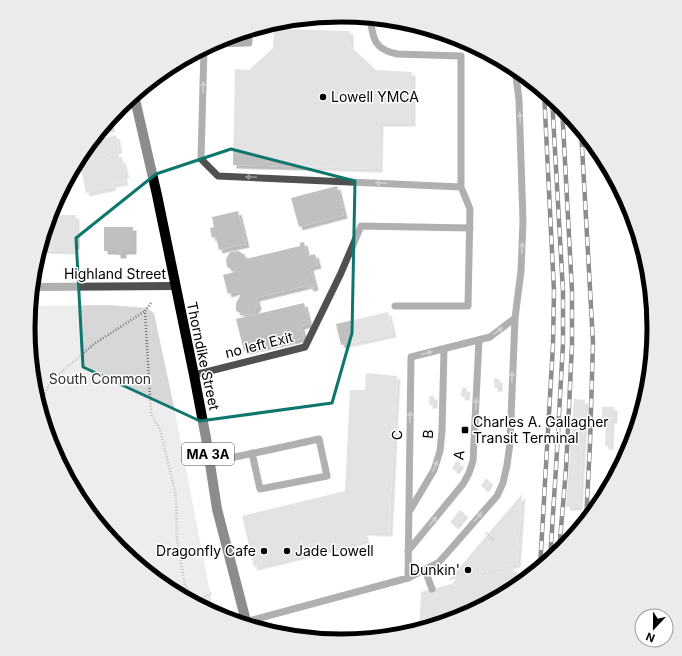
<svg xmlns="http://www.w3.org/2000/svg" width="682" height="656" font-family="Inter,sans-serif">
<defs>
<filter id="shadow"><feDropShadow dx="3.5" dy="3.5" stdDeviation="0" flood-color="#0004"/></filter>
</defs>
<rect width="100%" height="100%" fill="#fff"/>
<!-- green -->
<path fill="#d7d7d7" d="M110 305 147 308 154 313 174 407 214 613 167 588 120 549 81 502 52 448 34 389 28 328 30 306Z"/>
<!-- building -->
<path fill="#c0c0c0" filter="url(#shadow)" d="M274 29 350 31V46L376 70 412 72V123H380L379 169 233 165 235 69 249 70 273 48Z
M111 117V129H101L104 126Z
M116 135 119 150 83 158 82 153 88 145 97 143V140Z
M118 153 120 160 122 159 126 175H123L125 182 112 184 113 187 86 193 79 160 105 154 106 156Z
M337 186 344 215 299 227 291 198Z
M238 211 246 244 219 250 216 237 212 238 210 228 214 227 212 217Z
M58 215H76V246H72V251L42 250V241L48 220H59Z
M104 227H133V251H123V255H117V251H104Z
M304 242 307 256 315 254 318 265 310 267 315 287 310 288 309 285 256 298 258 306 253 313 246 315 236 311V303L240 296 238 291 228 294 223 275 234 272 233 270 227 267 226 259 230 252 238 251 245 255 246 259 300 246V243Z
M304 303 309 324 301 326 304 338 244 351 236 319Z
M388 312 393 334 341 345 336 324Z
M366 373 397 376 389 533 364 532 366 540 254 567 242 516 345 491 350 390H365Z
M494 378 499 379V388H494Z
M462 388H467L466 397H461Z
M429 396H434V405H429Z
M574 399 585 400 579 507H566Z
M602 407H614V420H611L610 446H605L606 420H602Z
M456 461 461 463 456 471 452 469Z
M486 478 490 482 485 489 481 486Z
M522 494 517 564 480 573 481 577 514 568 513 590 461 617 419 630 421 592 455 583V579L448 581Z
M460 510 465 514 455 526 450 522Z
M520 573 532 574 519 585Z"/>
<g fill="none" stroke-linecap="round" stroke-linejoin="round">
<!-- path -->
<path stroke="#727272" stroke-width="2.5" stroke-dasharray="1 2" stroke-linecap="butt" d="M151 303 145 311 151 414 160 429 176 496 177 539 185 585 195 603
M37 400 42 396
M39 407 40 402 51 381 94 344 145 311
M486 533 493 540
M194 602 213 593"/>
<!-- service -->
<path stroke="#505050" stroke-width="7" d="M211 44 249 43V30
M204 48 201 159 218 176 461 187V56L397 54C374 49 373 39 370 18
M395 306H468L470 209 461 187
M650 365 649 346 653 336
M194 375 305 347 341 273 361 226 470 228
M210 462C246 455 283 447 319 439L327 476 260 489 252 453
M409 512 434 470 440 451 442 431 444 349
M408 551 463 484 469 473 473 461 479 340
M425 570 432 589
M408 578 411 357 490 337 515 318
M245 622 408 578 438 563 448 552 497 496 503 483 507 465 510 443 515 318 521 271 523 221 519 100 515 68"/>
<!-- tertiary -->
<path stroke="#505050" stroke-width="8" d="M32 287 175 286"/>
<!-- primary -->
<path stroke="#000" stroke-width="10" d="M134 95 157 195 194 375 206 438 217 509 247 625"/>
<!-- rail casing -->
<g stroke="#000" stroke-width="4.5">
<path id="rail" d="M581 129 593 342 590 444 586 521
M559 552 566 469 572 345V291L562 106
M550 560 556 468 563 344V291L552 98
M540 568 553 345 554 291 544 91"/>
</g>
<!-- rail -->
<use href="#rail" stroke="#fff" stroke-width="3" stroke-dasharray="9" stroke-linecap="butt"/>
</g>
<!-- one-way arrows -->
<defs><path id="oneway-solid" d="M-6-.8H1V-3.2L6.5 0L1 3.2V.8H-6Z"/></defs>
<g fill="#969696">
<use href="#oneway-solid" transform="translate(203 87) rotate(-88)"/>
<use href="#oneway-solid" transform="translate(520 118) rotate(-93)"/>
<use href="#oneway-solid" transform="translate(251 177) rotate(-177)"/>
<use href="#oneway-solid" transform="translate(381 183) rotate(-177)"/>
<use href="#oneway-solid" transform="translate(522 248) rotate(-87)"/>
<use href="#oneway-solid" transform="translate(498 331) rotate(-38)"/>
<use href="#oneway-solid" transform="translate(427 353) rotate(-14)"/>
<use href="#oneway-solid" transform="translate(512 377) rotate(-88)"/>
<use href="#oneway-solid" transform="translate(476 404) rotate(-87)"/>
<use href="#oneway-solid" transform="translate(410 417) rotate(-89)"/>
<use href="#oneway-solid" transform="translate(435 466) rotate(-69)"/>
<use href="#oneway-solid" transform="translate(478 517) rotate(-49)"/>
<use href="#oneway-solid" transform="translate(433 521) rotate(-51)"/>
</g>
<!-- marked area -->
<path d="M0 0H682V656H0ZM231 149 355 181 352 333 332 403 200 421 83 367 76 238 156 174Z" fill="#fff" fill-opacity=".55" fill-rule="evenodd"/>
<path fill="none" stroke="#0f766e" stroke-width="3" stroke-linejoin="round" d="M231 149 355 181 352 333 332 403 200 421 83 367 76 238 156 174Z"/>
<!-- markers -->
<g fill="#000" stroke="#fff" stroke-width="1.5">
<circle cx="323" cy="97" r="4"/>
<rect x="461" y="426" width="8" height="8" rx="2"/>
<circle cx="264" cy="551" r="4"/>
<circle cx="287" cy="551" r="4"/>
<circle cx="468" cy="570" r="4"/>
</g>
<g text-anchor="middle" stroke-width="3" stroke-linejoin="round" paint-order="stroke">
<!-- shield labels -->
<rect fill="#fff" stroke="#4c4c4c" stroke-width="1" x="182" y="443" width="52" height="22" rx="3"/>
<g font-size="13" font-weight="bold" fill="#000">
<text x="208" y="459">MA 3A</text>
</g>
<!-- poi labels -->
<g font-size="14" fill="#000" stroke="#fff" text-anchor="start">
<text x="331" y="102">Lowell YMCA</text>
<text x="473" y="427">Charles A. Gallagher<tspan x="473" dy="16">Transit Terminal</tspan></text>
<text x="256" y="556" text-anchor="end">Dragonfly Cafe</text>
<text x="295" y="556">Jade Lowell</text>
<text x="460" y="575" text-anchor="end">Dunkin'</text>
</g>
<!-- street labels -->
<g font-size="14" fill="#000" stroke="#fff">
<text x="115" y="279">Highland Street</text>
<text transform="translate(259 345) rotate(-14)" y="5">no left Exit</text>
<text transform="translate(203 356) rotate(78)" y="5">Thorndike Street</text>
<text transform="translate(428 434) rotate(-86)" y="5">B</text>
<text transform="translate(397 435) rotate(-89)" y="5">C</text>
<text transform="translate(459 455) rotate(-83)" y="5">A</text>
</g>
<!-- park labels -->
<g font-size="14" fill="#2e2e2e" stroke="#fff">
<text x="100" y="384">South Common</text>
</g>
</g>
<!-- crop -->
<path d="M0 0H682V656H0ZM35 328a306 306 0 1 1 612 0a306 306 0 1 1-612 0Z" fill="#ebebeb" fill-rule="evenodd"/>
<path fill="none" stroke="#000" stroke-width="5" d="M35 328a306 306 0 1 1 612 0a306 306 0 1 1-612 0Z"/>
<!-- north arrow -->
<g transform="translate(654 628) rotate(202)"><circle r="19" fill="#ffffff" stroke="#999999"/>
<path d="M0-3L7 15L0 10L-7 15Z" fill="#000000"/>
<text y="-6" font-size="11" font-weight="bold" text-anchor="middle" fill="#000000">N</text>
</g>
</svg>
